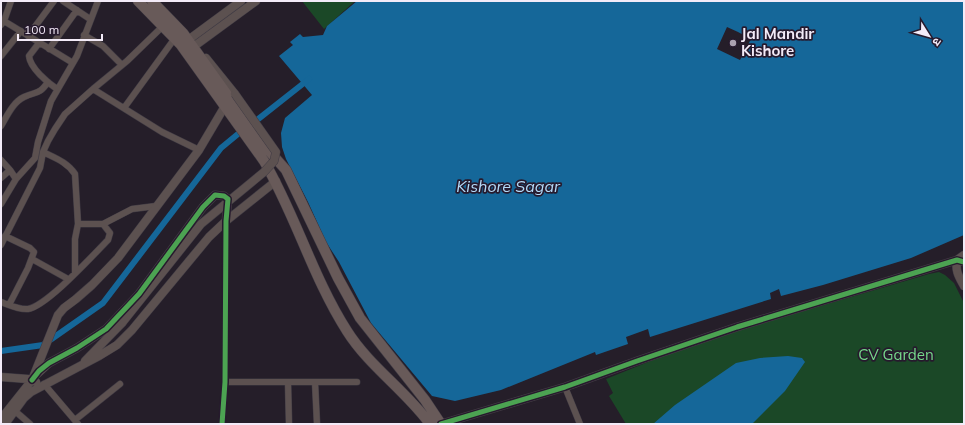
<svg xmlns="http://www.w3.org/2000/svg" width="965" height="425" font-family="Mulish,'Noto Sans Devanagari',sans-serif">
<rect width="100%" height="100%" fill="#251e29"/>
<!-- green -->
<path fill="#1b4827" d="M302 1H355L324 29Z
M939 272 945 275 954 283 964 303V424H626L609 396 613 393 606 379 695 343 929 274Z"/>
<!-- water -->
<path fill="#156799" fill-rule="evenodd" d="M357 1H964V235L911 258 823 285 781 296 779 289 770 293 771 299 650 337 648 329 626 337 628 344 596 355 595 352 501 390 455 401 432 396 371 323 339 262 326 242 308 202 286 159 282 147 281 133 285 118 312 95 279 56 293 45 290 42 300 34 303 37 323 35 327 26ZM727 27 738 32 751 39 740 60 717 49Z
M788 356 802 358 805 362 785 391 752 424H653L675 405 736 363 760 358Z"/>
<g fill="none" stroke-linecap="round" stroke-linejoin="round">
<!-- canal -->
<path stroke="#156799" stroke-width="6" d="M252 124 309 79
M1 351 43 345 103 303 221 148 244 129"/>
<!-- minor casing -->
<g stroke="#413c45" stroke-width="7">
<path id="minor" d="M63 1 90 19
M4 21 73 63
M1 25 4 21 11 1
M84 35 103 46 122 65
M28 36 54 1
M39 43 29 56C30 68 48 83 57 89
M49 49 77 10
M1 56 21 31
M93 89 162 132 199 150
M124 108 175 38
M1 126C7 116 13 102 24 97 37 91 39 95 48 82
M43 152C55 158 67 162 75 174L78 224 75 239V273
M1 160 10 170 16 179
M1 178 10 170
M1 204 16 179 35 158 38 142 51 101 77 56 98 1
M78 224H103L132 209 156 206
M5 236 30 248 34 252 28 268 9 305
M1 245 40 168 43 152 48 141 55 129 65 114 93 89 127 61 163 26
M32 259 68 279
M1 302C9 305 20 310 28 309 47 306 92 256 108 240L110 233 103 224
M225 382H357
M288 382 289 424
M315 382 317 424
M44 384 78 424
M565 387 580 424
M15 411 30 424
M75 420 120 384
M222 424 225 382 226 221"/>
</g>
<!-- tertiary casing -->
<g stroke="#413c45" stroke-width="9">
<path id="tertiary" d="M184 43 241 1
M189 50 256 1
M206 58 235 94
M964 255 957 260C955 271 959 277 964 286
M85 361 122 323
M36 375 49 363 77 348 106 329 139 294 203 207 215 195 224 196 228 199 226 221
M1 377 28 379 36 382
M1 419 32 380 58 315 64 308 76 299 92 285 118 258 199 150 225 106
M5 424 24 398 31 392 99 356 117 345 132 330 209 237 226 221 276 181
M441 424 565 387 637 361 737 327 957 260 964 262"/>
</g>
<!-- primary casing -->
<g stroke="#413c45" stroke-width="11">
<path id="primary" d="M138 1 181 45 264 161C296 216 313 278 347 331 369 366 405 390 430 424
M152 1 183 33 261 142 286 170 338 278 360 318 425 400 441 424"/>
</g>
<!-- minor -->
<use href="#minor" stroke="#5c5150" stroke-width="6"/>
<!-- tertiary -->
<use href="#tertiary" stroke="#5c5150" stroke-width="8"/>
<!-- primary -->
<use href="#primary" stroke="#685a59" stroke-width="10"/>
<!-- tertiary-bridge casing -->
<g stroke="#413c45" stroke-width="9" stroke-linecap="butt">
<path id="tertiary-bridge" d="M122 323 201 224 264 172 274 161 276 152 235 94"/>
</g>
<!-- tertiary-bridge -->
<use href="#tertiary-bridge" stroke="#5c5150" stroke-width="8"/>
<!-- cycleway casing -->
<g stroke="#261a2d" stroke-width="8">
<path id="cycleway" d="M32 380 39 371 49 363 77 348 106 329 139 294 203 207 215 195 224 196 228 199 226 221 225 382 222 424
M441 424 565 387 637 361 737 327 957 260 964 262"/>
</g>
<!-- cycleway -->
<use href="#cycleway" stroke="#4ca352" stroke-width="5"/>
</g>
<!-- markers -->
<circle fill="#aba3b0" stroke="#261a2d" stroke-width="1.5" cx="733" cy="43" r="4"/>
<g text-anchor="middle" stroke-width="3.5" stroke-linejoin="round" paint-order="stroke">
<!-- poi labels -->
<g font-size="15" font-weight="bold" fill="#f3ebf8" stroke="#261a2d" text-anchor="start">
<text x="741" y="39">Jal Mandir<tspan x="741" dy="17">Kishore</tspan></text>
</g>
<!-- park labels -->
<g font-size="15" fill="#75d88a" stroke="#261a2d">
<text x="896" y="360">CV Garden</text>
</g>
<!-- water labels -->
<g font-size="16" font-style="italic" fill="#b3daf8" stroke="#261a2d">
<text x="508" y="192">Kishore Sagar</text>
</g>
</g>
<!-- border -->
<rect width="965" height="425" fill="none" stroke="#f3ebf8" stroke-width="4"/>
<!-- north arrow -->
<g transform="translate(929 36) rotate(127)" stroke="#261a2d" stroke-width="3" paint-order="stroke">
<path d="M0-3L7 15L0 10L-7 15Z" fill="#f3ebf8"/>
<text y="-6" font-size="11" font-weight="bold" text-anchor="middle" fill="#f3ebf8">उ</text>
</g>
<!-- scale -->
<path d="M18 34v6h84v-6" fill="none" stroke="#f3ebf8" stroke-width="2"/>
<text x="24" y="34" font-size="12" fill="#f3ebf8" stroke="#261a2d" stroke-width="3" paint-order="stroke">100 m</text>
</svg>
